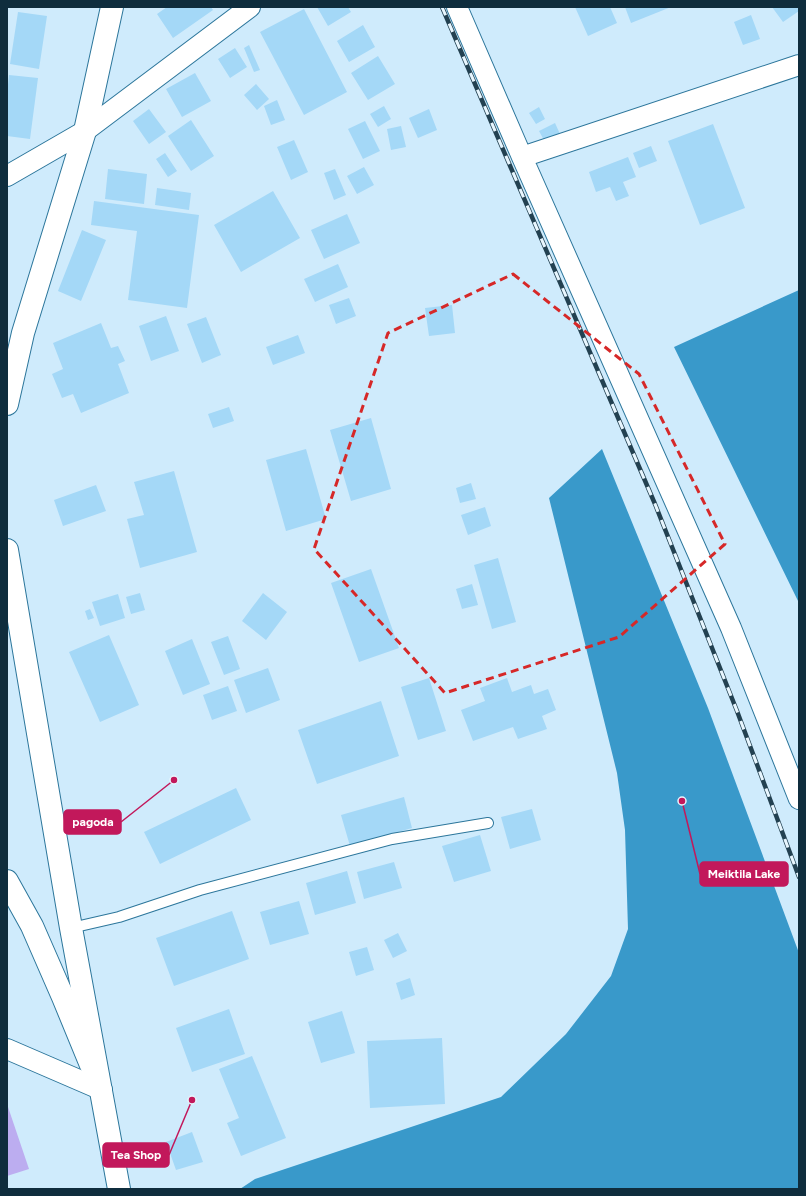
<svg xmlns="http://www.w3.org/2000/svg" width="806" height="1196" font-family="Figtree,sans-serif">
<rect width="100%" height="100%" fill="#cfebfc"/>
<!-- green -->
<path fill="#bcadf0" d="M7 1104 29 1169 7 1176Z"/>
<!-- water -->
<path fill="#3999ca" d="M799 290V603L674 347Z
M602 449 708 708 799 953V1189H240L255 1179 501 1097 566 1034 611 976 628 929 625 830 617 773 549 498Z"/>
<!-- building -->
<path fill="#a4d8f7" d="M167 7H211L213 10 173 38 157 14Z
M317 7H348L351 12 328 26Z
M575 7H610L617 23 588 36Z
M625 7H671L631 23Z
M772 7H799V11L783 22Z
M304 9 347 92 304 115 260 32Z
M18 12 47 16 39 69 10 64Z
M751 15 760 39 743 45 734 22Z
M363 25 375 47 349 62 337 41Z
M249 45 260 70 254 72 244 48Z
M235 48 247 67 230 78 218 59Z
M378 56 395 84 368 100 351 73Z
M195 73 211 101 182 117 166 89Z
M9 75 38 78 30 139 7 136V94Z
M256 84 269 99 257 110 244 95Z
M277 100 285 120 271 125 264 106Z
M384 106 391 119 378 127 370 114Z
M539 107 545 119 536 124 529 113Z
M149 109 166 132 149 144 133 121Z
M429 109 437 130 418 138 409 118Z
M191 120 214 156 191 171 168 136Z
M365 121 380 151 363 159 348 129Z
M555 123 560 134 545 142 539 131Z
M713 124 745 208 700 225 668 141Z
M401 126 406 147 391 150 387 129Z
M294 140 308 172 291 180 277 147Z
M651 146 657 161 639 168 633 153Z
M165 153 177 171 168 177 156 159Z
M628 157 636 177 623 182 629 196 616 201 610 187 596 192 589 172Z
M364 167 374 185 357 194 347 176Z
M108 169 147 174 144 204 105 199Z
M335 169 346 195 334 200 324 173Z
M157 188 191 193 189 210 155 205Z
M273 191 300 238 241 272 214 225Z
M94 201 199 215 187 308 128 300 137 231 91 225Z
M347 214 360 243 324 259 311 230Z
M82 230 106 240 81 301 58 291Z
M338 264 348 287 315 302 304 279Z
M349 298 356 316 336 324 329 305Z
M452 305 455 333 429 336 425 308Z
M166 316 179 351 151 361 139 326Z
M206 317 221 355 202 363 187 324Z
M101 323 111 348 118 346 125 361 118 364 129 393 81 413 73 394 62 398 52 374 63 369 53 343Z
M298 335 305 353 273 365 266 347Z
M229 407 234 421 213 428 208 414Z
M371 418 391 489 351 501 330 430Z
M306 449 326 519 286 531 266 460Z
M174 471 197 552 140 568 127 519 144 515 134 482Z
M471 483 476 499 460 503 456 488Z
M96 485 106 511 63 526 54 500Z
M485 507 491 526 468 535 461 515Z
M498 558 516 622 492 629 474 565Z
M371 569 399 648 359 662 331 583Z
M472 584 478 605 462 609 456 589Z
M140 593 145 610 131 614 126 597Z
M263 593 287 612 266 640 242 621Z
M118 594 125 618 100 626 92 602Z
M90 609 94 618 88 620 85 611Z
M109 635 139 705 100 722 69 652Z
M228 636 240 669 224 675 211 642Z
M192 639 210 684 183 695 165 651Z
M268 668 280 700 246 713 234 680Z
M429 678 446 731 418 740 401 687Z
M507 678 512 692 531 685 534 694 548 689 556 710 542 716 547 729 518 739 513 727 473 741 461 710 485 701 480 688Z
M228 686 237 711 212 720 203 695Z
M381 701 399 756 317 784 298 730Z
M236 788 251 820 160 864 144 832Z
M404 797 412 828 350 846 341 815Z
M532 809 541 840 510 849 501 817Z
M480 835 491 871 454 882 442 846Z
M394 862 402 888 364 899 357 872Z
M347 871 356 903 315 915 306 883Z
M299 901 309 934 270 945 260 912Z
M232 911 249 959 174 986 156 938Z
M398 933 407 951 393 958 384 940Z
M367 947 374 970 356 976 349 952Z
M410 978 415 995 401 1000 396 983Z
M229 1009 245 1054 192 1072 176 1028Z
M342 1011 355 1053 321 1063 308 1022Z
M442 1038 445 1104 370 1108 367 1041Z
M252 1056 286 1138 241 1156 227 1123 239 1118 219 1069Z
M192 1132 203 1162 176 1170 166 1142Z"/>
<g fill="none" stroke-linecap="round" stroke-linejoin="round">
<!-- service casing -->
<g stroke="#2c769b" stroke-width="12">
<path id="service" d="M71 928 119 917 200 890 392 839 488 823"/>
</g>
<!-- minor casing -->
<g stroke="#2c769b" stroke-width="22">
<path id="minor" d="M457 7 522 157 731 628 799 799
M522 157 799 65
M7 176 85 131 250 7
M7 1049 102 1090"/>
</g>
<!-- tertiary casing -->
<g stroke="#2c769b" stroke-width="24">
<path id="tertiary" d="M7 881 32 926 63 997 91 1065"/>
</g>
<!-- trunk casing -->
<g stroke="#2c769b" stroke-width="24">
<path id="trunk" d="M7 404 23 333 85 131 112 7
M7 550 71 928 119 1189"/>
</g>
<!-- service -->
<use href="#service" stroke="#fff" stroke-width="10"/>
<!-- minor -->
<use href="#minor" stroke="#fff" stroke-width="20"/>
<!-- tertiary -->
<use href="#tertiary" stroke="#fff" stroke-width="22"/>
<!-- trunk -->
<use href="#trunk" stroke="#fff" stroke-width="22"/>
<!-- rail casing -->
<g stroke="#234151" stroke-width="4.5">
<path id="rail" d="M442 7 655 504 737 711 799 877"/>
</g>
<!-- rail -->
<use href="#rail" stroke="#e8f6fe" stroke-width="3" stroke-dasharray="9" stroke-linecap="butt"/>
</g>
<!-- marked area -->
<path fill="none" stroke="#d62828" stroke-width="3" stroke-dasharray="8 5" stroke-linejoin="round" d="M513 274 639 374 725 544 619 637 445 693 314 549 388 333Z"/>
<!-- callouts -->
<path fill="none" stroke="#c2185b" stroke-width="1.5" d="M174 780L121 822M682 801L700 874M192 1100L169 1155"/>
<g fill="#c2185b" stroke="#e8f6fe" stroke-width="1.5">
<circle cx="174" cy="780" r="4"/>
<circle cx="682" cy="801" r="4"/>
<circle cx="192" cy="1100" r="4"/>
</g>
<g fill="#c2185b" stroke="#c2185b" stroke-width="1.5">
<rect x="64" y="810" width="57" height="24" rx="4"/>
<rect x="700" y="862" width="88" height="24" rx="4"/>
<rect x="103" y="1143" width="66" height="24" rx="4"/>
</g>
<g font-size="12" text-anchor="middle" font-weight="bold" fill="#fff">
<text x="93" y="826">pagoda</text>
<text x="744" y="878">Meiktila Lake</text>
<text x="136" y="1159">Tea Shop</text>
</g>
<!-- border -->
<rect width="806" height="1196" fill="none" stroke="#0f2d3d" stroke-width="16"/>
</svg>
